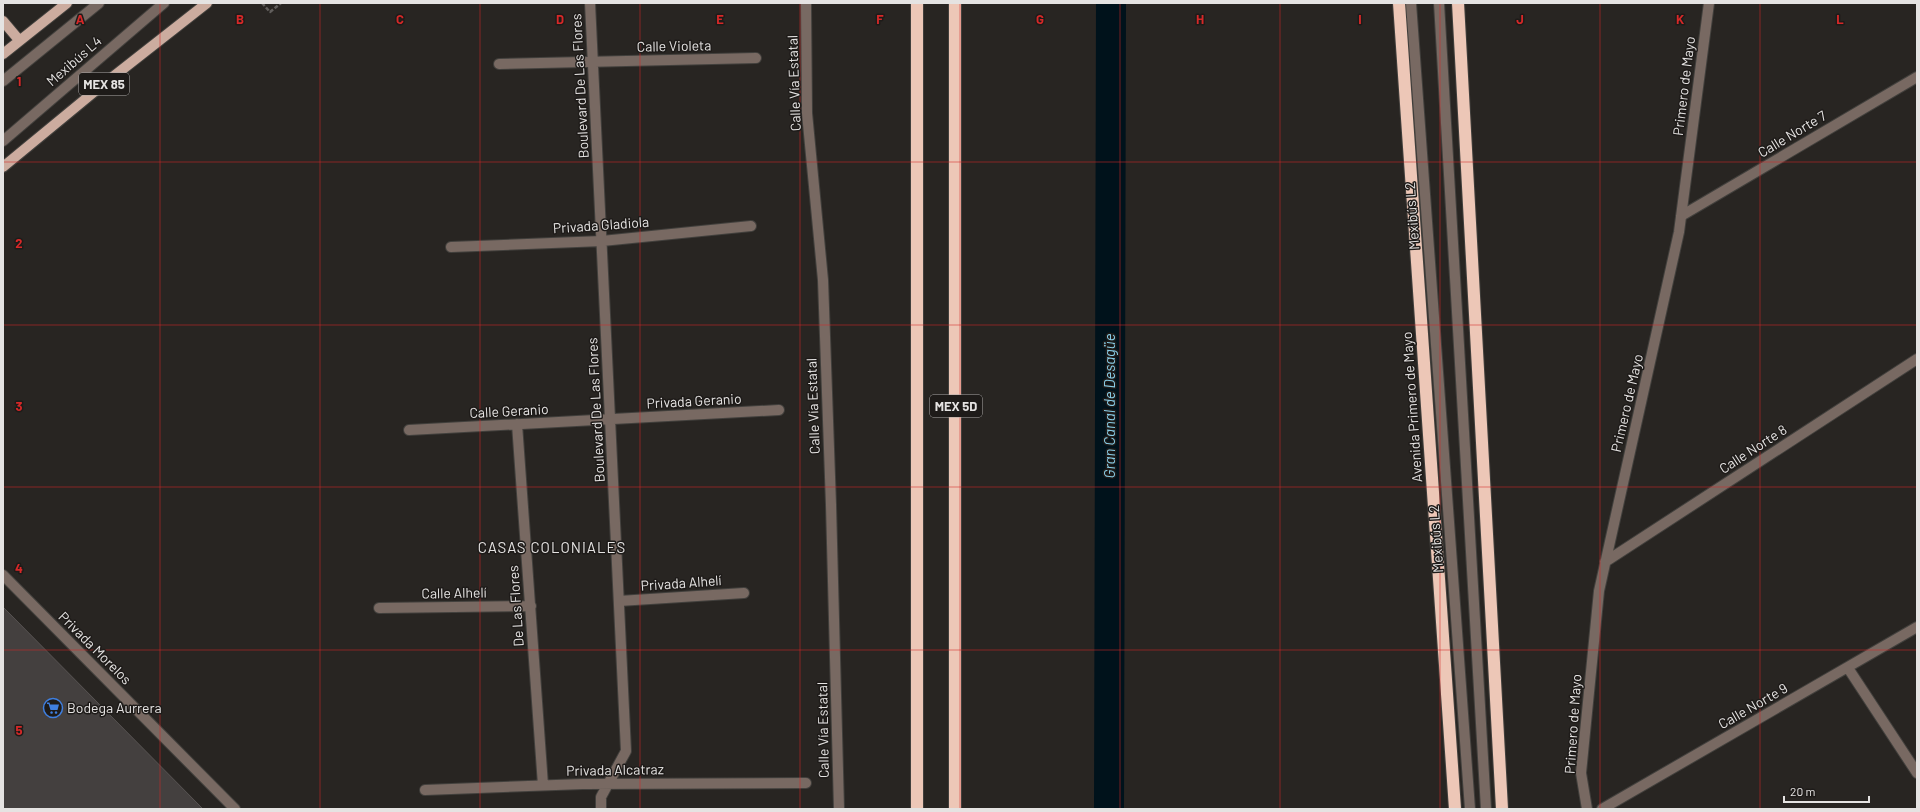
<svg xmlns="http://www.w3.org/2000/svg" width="1920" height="812" font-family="Barlow,sans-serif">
<rect width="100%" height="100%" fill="#282522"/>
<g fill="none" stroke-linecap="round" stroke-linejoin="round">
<!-- canal -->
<path stroke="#00121b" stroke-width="30" d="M1109 809 1111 3"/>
</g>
<!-- building -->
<path fill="#44403f" stroke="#585453" d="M3 607 203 809H3Z"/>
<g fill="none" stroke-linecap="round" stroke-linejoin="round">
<!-- minor casing -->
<g stroke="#42403d" stroke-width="12">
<path id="minor" d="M590 3 626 751 601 797V809
M806 3 807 113 823 280 831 505 839 809
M1411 3 1470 809
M1439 3 1486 809
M499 64 756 58
M3 81 99 3
M3 141 164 3
M1681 216 1917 77
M451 247 602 241 751 226
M517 424 543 785
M409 430 779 410
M1605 562 1917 359
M3 575 235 809
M619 601 744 593
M379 608 531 606
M1848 668 1917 773
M425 790 583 784 806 783
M1587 809 1581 773 1599 591 1679 232 1709 3
M1602 809 1917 627"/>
</g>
<!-- major casing -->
<g stroke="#42403d" stroke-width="12">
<path id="major" d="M3 21 19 40
M3 54 67 3
M3 167 100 87 207 3"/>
</g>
<!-- highway casing -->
<g stroke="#42403d" stroke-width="14">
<path id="highway" d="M955 3V809
M1399 3 1455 809
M1458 3 1502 809
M917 809V3"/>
</g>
<!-- path -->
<path stroke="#625f5d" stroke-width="2.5" stroke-dasharray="4 2" stroke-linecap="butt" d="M262 3 270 12 281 3"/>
<!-- minor -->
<use href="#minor" stroke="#786962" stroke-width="10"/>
<!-- major -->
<use href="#major" stroke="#ccac9f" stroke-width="10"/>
<!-- highway -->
<use href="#highway" stroke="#edc7b7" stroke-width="12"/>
</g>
<!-- grid -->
<path fill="none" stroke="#d62828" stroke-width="1" stroke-opacity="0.55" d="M160 3V809M320 3V809M480 3V809M640 3V809M800 3V809M960 3V809M1120 3V809M1280 3V809M1440 3V809M1600 3V809M1760 3V809M3 162H1917M3 325H1917M3 487H1917M3 650H1917"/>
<!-- icons -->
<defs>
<g id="supermarket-ring" transform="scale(1)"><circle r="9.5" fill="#1e1b19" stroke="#3f7fe0" stroke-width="1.5"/><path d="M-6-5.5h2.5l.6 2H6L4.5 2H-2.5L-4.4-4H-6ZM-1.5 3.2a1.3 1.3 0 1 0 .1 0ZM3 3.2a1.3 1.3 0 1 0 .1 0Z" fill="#3f7fe0"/></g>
</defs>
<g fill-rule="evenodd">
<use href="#supermarket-ring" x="53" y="708"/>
</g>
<g text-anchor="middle" stroke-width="3" stroke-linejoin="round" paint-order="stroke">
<!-- shield labels -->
<g fill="#1e1b19" stroke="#a9a7a6" stroke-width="1">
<rect x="79" y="73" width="50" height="22" rx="3"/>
<rect x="930" y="395" width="52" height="22" rx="3"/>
</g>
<g font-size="13" font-weight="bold" fill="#e5e3e2">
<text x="104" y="89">MEX 85</text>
<text x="956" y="411">MEX 5D</text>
</g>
<!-- street labels -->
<g font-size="14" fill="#e5e3e2" stroke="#1e1b19">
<text transform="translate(674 46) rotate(-1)" y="5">Calle Violeta</text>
<text transform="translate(74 61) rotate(-41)" y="5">Mexibús L4</text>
<text transform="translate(794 83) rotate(-92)" y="5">Calle Vía Estatal</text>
<text transform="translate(580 86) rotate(-93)" y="5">Boulevard De Las Flores</text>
<text transform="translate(1684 86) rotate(-83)" y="5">Primero de Mayo</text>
<text transform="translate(1792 134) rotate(-31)" y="5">Calle Norte 7</text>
<text transform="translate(1412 216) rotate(-94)" y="5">Mexibús L2</text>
<text transform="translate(601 225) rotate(-4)" y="5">Privada Gladiola</text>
<text transform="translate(694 401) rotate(-3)" y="5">Privada Geranio</text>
<text transform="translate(1627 403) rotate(-77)" y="5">Primero de Mayo</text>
<text transform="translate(813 406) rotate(-92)" y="5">Calle Vía Estatal</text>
<text transform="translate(1412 407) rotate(-94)" y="5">Avenida Primero de Mayo</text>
<text transform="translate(596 410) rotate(-93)" y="5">Boulevard De Las Flores</text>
<text transform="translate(509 411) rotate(-3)" y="5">Calle Geranio</text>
<text transform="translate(1753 449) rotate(-33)" y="5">Calle Norte 8</text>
<text transform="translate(1436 539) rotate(-94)" y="5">Mexibús L2</text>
<text transform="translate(681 583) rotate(-4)" y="5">Privada Alhelí</text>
<text transform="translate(454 593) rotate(-1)" y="5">Calle Alhelí</text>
<text transform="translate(516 606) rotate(-94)" y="5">De Las Flores</text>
<text transform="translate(95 648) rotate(45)" y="5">Privada Morelos</text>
<text transform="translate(1753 706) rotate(-30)" y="5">Calle Norte 9</text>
<text transform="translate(1573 724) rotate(-86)" y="5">Primero de Mayo</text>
<text transform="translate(823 730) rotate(-91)" y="5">Calle Vía Estatal</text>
<text transform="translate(615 770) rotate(-1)" y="5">Privada Alcatraz</text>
</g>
<!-- poi labels -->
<g font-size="14" fill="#e5e3e2" stroke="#1e1b19" text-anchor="start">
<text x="67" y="713">Bodega Aurrera</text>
</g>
<!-- water labels -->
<g font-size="15" font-style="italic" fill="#88cde7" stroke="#1e1b19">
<text transform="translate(1110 406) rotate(-90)" y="5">Gran Canal de Desagüe</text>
</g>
<!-- neighbourhood labels -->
<g font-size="15" letter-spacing="1" fill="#e5e3e2" stroke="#1e1b19">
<text x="552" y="553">CASAS COLONIALES</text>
</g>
</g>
<g font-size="13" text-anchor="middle" font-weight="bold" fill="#d62828" stroke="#1e1b19" stroke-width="3" stroke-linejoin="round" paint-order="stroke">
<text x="80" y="24">A</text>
<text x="240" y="24">B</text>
<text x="400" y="24">C</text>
<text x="560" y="24">D</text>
<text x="720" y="24">E</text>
<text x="880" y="24">F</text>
<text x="1040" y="24">G</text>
<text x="1200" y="24">H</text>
<text x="1360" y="24">I</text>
<text x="1520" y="24">J</text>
<text x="1680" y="24">K</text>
<text x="1840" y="24">L</text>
<text x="19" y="86">1</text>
<text x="19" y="248">2</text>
<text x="19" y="411">3</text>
<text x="19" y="573">4</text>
<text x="19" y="735">5</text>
</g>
<!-- border -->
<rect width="1920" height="812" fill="none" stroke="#e5e3e2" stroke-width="8"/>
<!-- scale -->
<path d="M1784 796v6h85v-6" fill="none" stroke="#e5e3e2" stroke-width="2"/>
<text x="1790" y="796" font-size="12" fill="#e5e3e2" stroke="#1e1b19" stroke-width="3" paint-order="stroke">20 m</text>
</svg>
